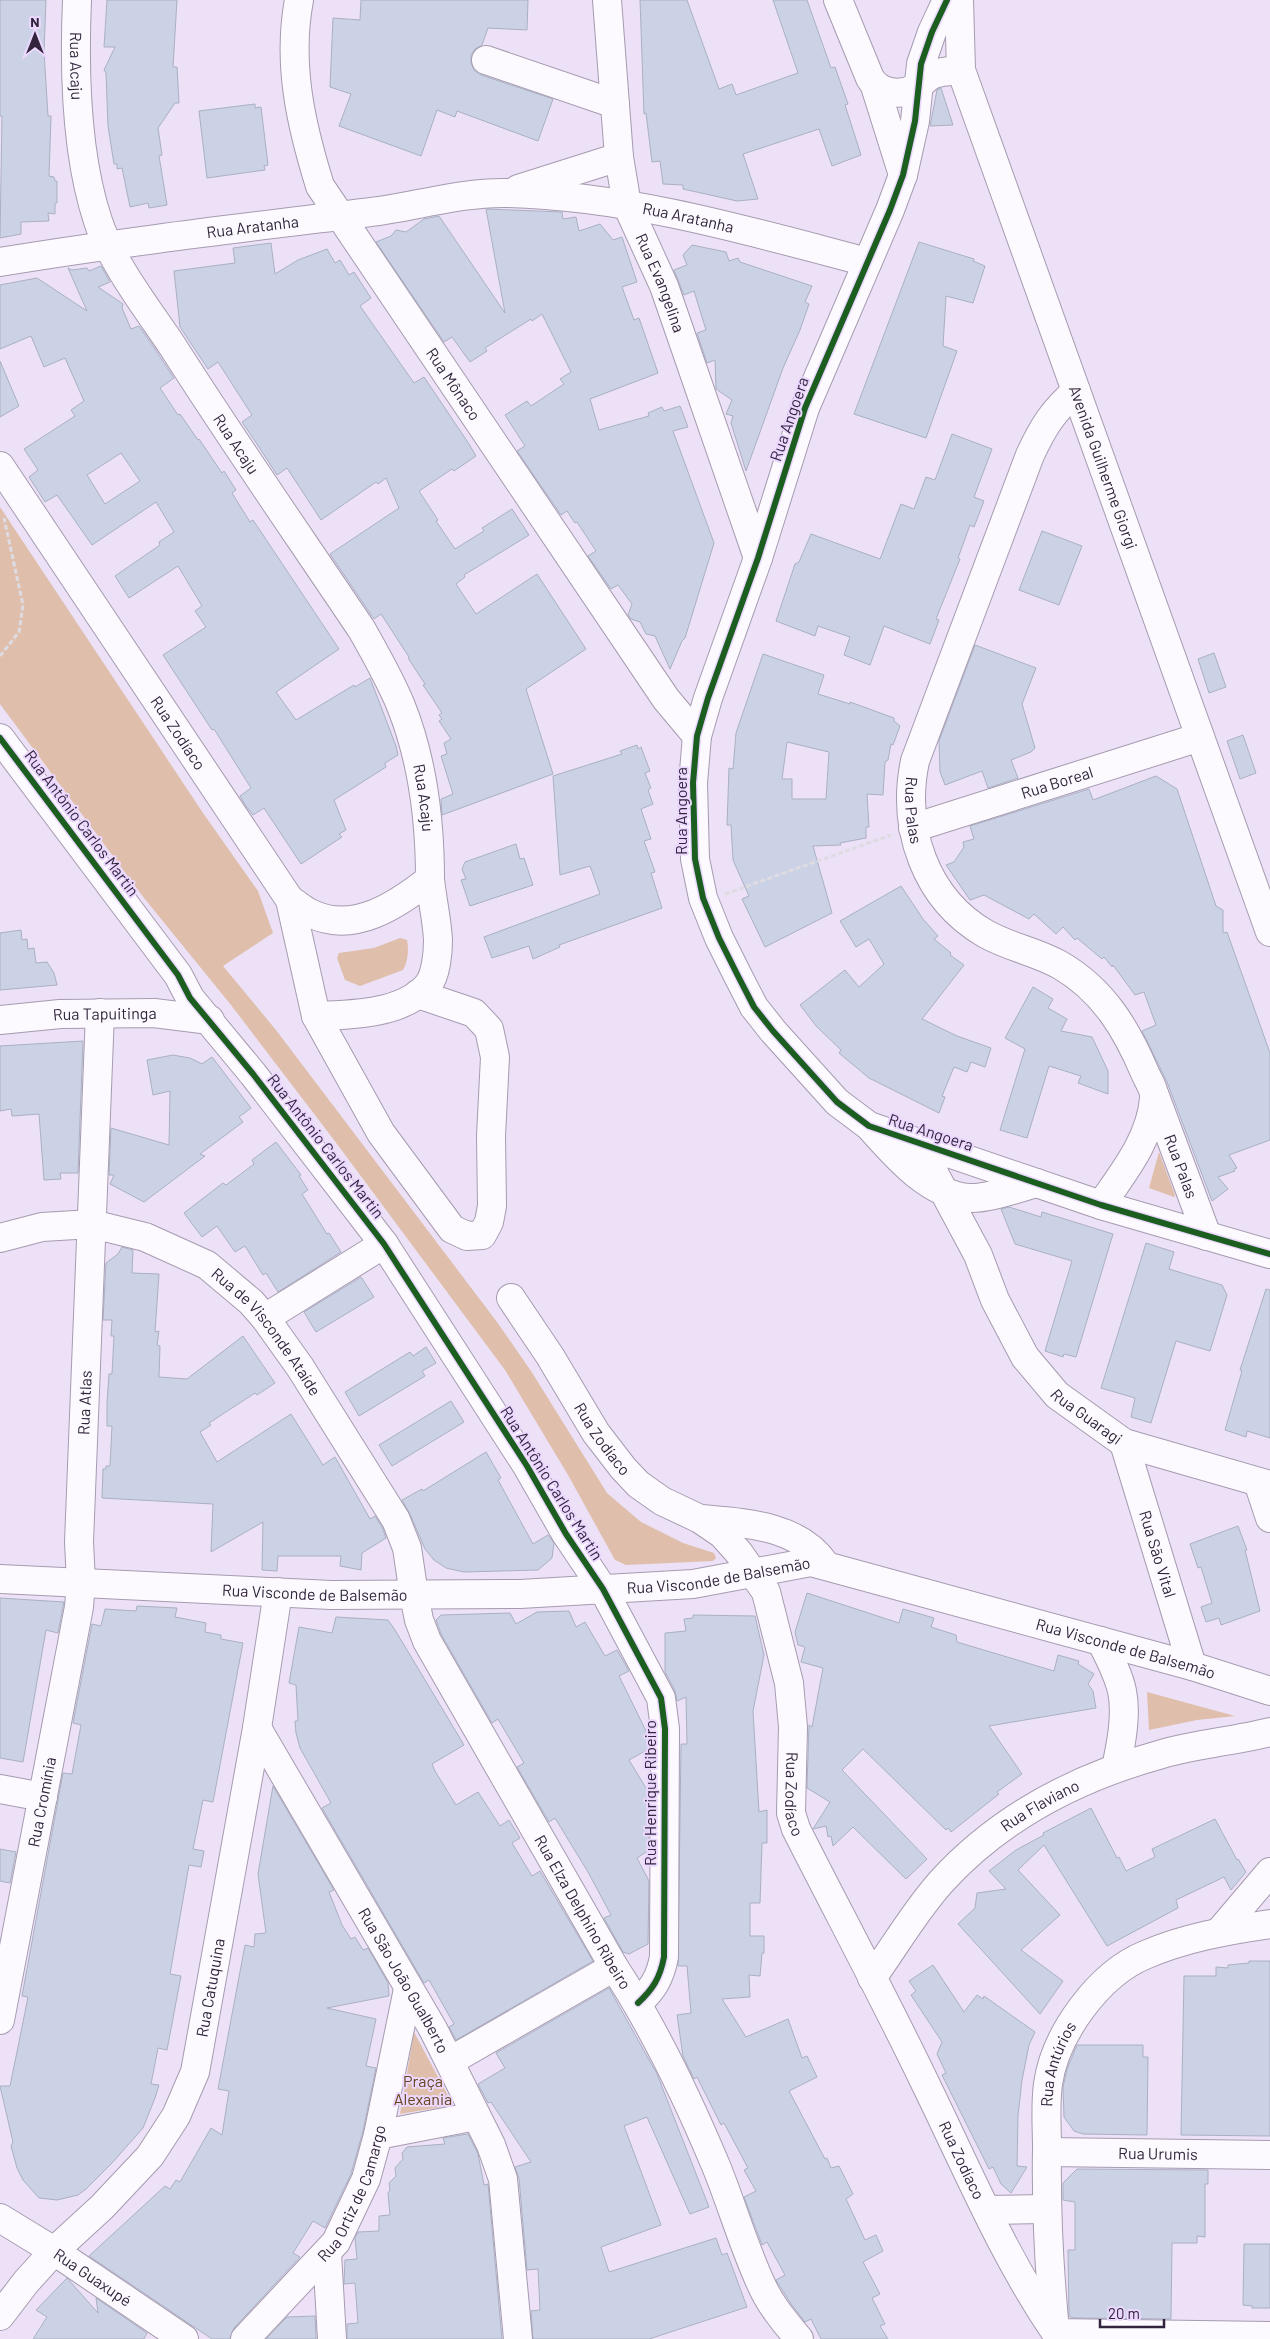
<svg xmlns="http://www.w3.org/2000/svg" width="1270" height="2339" font-family="Barlow,sans-serif">
<rect width="100%" height="100%" fill="#ece1f6"/>
<!-- green -->
<path fill="#dfbfac" d="M0 507 203 813 258 891 273 933 223 966 276 1030 497 1322 531 1371 607 1493 641 1522 683 1543 714 1553 716 1558 713 1561 626 1565 615 1560 568 1475 505 1370 334 1140 231 1005 144 898 0 704Z
M400 938 407 940C409 950 408 961 403 970L360 986 345 980 337 958 339 953 374 948Z
M1159 1152 1175 1195 1174 1197 1149 1188Z
M1147 1692 1235 1716 1197 1720 1149 1730Z
M414 2032 453 2105 400 2114Z"/>
<!-- building -->
<path fill="#ccd2e5" stroke="#aab0c3" fill-rule="evenodd" d="M0 0H46L44 52 48 116H51L49 176 54 177 55 181H57V203H55V214L48 213 49 221 21 222V234L0 238 2 116H0Z
M107 0H177L173 67H177L179 103H175L158 128 162 155 159 156 167 205 149 208 148 203 130 207 122 168 117 169V164H114L108 126 106 73 104 70 115 47H104Z
M361 0H528L527 30 488 28 482 45 475 49 471 55V63L474 70 481 75 553 99 538 141 457 111 455 117 437 110 421 156 339 126 351 94 330 87 333 18 360 20Z
M640 0H687L719 89 732 84 736 95 798 73 773 0H807L831 68 835 67 848 104 845 105 861 155 832 166 819 129 743 154 758 199 737 201 683 189V185L663 184 660 161 652 162 646 113 644 114Z
M941 88 953 125 930 126 937 90Z
M255 104V108L261 107 268 165 264 166 265 170 207 178 199 111Z
M486 209 562 212 563 219 576 217 579 231 600 224 613 240 622 237 637 282 622 287 634 320 639 318 658 373 590 399 599 430 649 416 648 413 662 407 664 411 680 406 688 427 673 431 714 543 685 638 682 641 670 669 655 636 646 634 640 622 631 619 628 615 632 604 618 585 611 589 588 556 596 551 577 522 575 523 567 511 561 515 517 451 525 446 505 415 527 401 531 406 564 384 560 379 571 372 542 314 532 321 531 319 485 348 487 351 470 362 452 337 444 342 376 242 391 236 396 230 406 232 424 219 439 216 505 313Z
M919 242 974 259 973 261 985 266 973 303 946 296 943 346 957 351 926 438 854 414Z
M271 243 275 274 298 260 327 249 335 263 340 260 349 275 354 272 371 298 360 306 414 383 424 377 469 444 476 456 454 471 452 469 419 491 438 520 436 521 455 549 484 531 482 528 512 509 529 535 464 575 465 577 456 584 476 614 537 574 586 649 526 689 553 774 442 815 441 799 453 794 441 756 447 754 444 743 451 739 439 721 442 719 439 715 442 713 423 685 425 684 408 658 409 657 381 614 374 619 330 554 399 508 386 478 378 484 376 482 321 520 287 468 277 475 257 444 242 422 252 415 218 362 208 369 180 327 174 271 235 263 233 248Z
M692 245 726 252 729 261 738 258 740 262 812 286 805 302 809 304 800 330 783 368 746 471 731 423 733 416 726 414 732 400 716 389 715 360 707 363 697 333 706 330 694 291 684 295 674 270 687 265 683 255Z
M101 266 110 282 98 287 123 304 122 308 131 329 139 326 153 346 174 378 160 388 178 415 180 414 198 440 199 439 222 473 224 471 236 490 232 493 250 522 253 520 339 649 276 692 296 720 354 685 355 687 370 678 396 746 398 755 385 763 386 767 334 800 346 830 339 834 342 837 301 864 264 808 253 815 246 806 240 796 251 788 214 729 212 730 163 655 206 627 195 611 202 606 178 566 129 598 115 576 160 545 159 542 174 532 156 502 92 545 57 495 45 502 29 477 38 470 24 449 75 416 71 410 84 401 65 358 44 367 31 336 0 349V285L37 278 87 311 68 268 72 270 87 268 89 271ZM121 453 140 481 105 504 87 475Z
M0 361 19 406 0 417Z
M952 434 992 449 974 497 984 501 974 527 970 525 958 558 960 559 936 619 939 620 930 644 884 626 870 665 844 655 850 637 818 626 815 636 776 621 795 564 799 562 811 534 880 559 901 504 914 509 926 477 935 480Z
M1042 531 1082 546 1059 605 1019 590Z
M975 645 1036 668 1022 704 1035 748 1031 752 1011 760 1018 778 988 788 982 771 945 785 940 772 939 741Z
M1214 653 1226 687 1209 693 1198 659Z
M763 654 824 675 818 694 850 704V702L894 718V721L900 726 893 745 891 744 888 760 885 762 883 795 867 794 869 827H866V838L840 843 841 845 813 846 832 913 765 947 742 899 749 896 733 860 731 825H727L729 768 733 769 736 733ZM787 742 829 752 826 799H792V779H782Z
M1243 735 1256 773 1240 779 1227 741Z
M637 745 638 749 641 747 650 771 645 773 651 788 648 790 653 804 641 809 651 839 644 841 655 872 651 873 662 908 559 945 560 947 533 959 529 946 492 958 484 937 600 894 590 866 560 875 553 776 622 754 620 751Z
M1156 776 1177 789 1216 906 1223 910V933L1227 932 1270 1053V1140L1229 1155 1237 1168 1234 1169 1235 1171 1218 1177 1228 1189 1212 1201 1167 1082 1142 1031 1156 1025 1144 992 1135 995 1113 965 1112 967 1104 957 1102 959 1077 938 1075 940 1063 927 1056 934 1034 914 1029 919 984 895 970 900 946 865 954 862 964 847 963 842 974 839 970 826 1089 789 1093 800Z
M516 844 520 859 524 858 533 885 470 906 461 880 466 879 462 869 465 862Z
M901 886 923 919 938 936 934 939 951 953 950 955 964 965 922 1019 957 1036 991 1048 985 1067 971 1062 967 1072 954 1067 942 1096 945 1097 939 1113 869 1078 839 1053 841 1050 817 1027 800 1005 845 970 859 987 884 964 869 939 856 947 840 921Z
M21 930 22 940 27 939 28 949 34 948 36 963 47 962 54 973 57 985 0 990V933Z
M1033 987 1053 999 1048 1008 1067 1019 1061 1031 1092 1037 1108 1071V1094L1078 1083 1081 1076 1049 1066 1027 1138 1000 1130 1025 1049 1005 1038Z
M83 1041 78 1173H60L61 1179 44 1180 39 1114 12 1116 11 1109 0 1111V1046Z
M173 1055 190 1058 202 1064 212 1057 251 1108 239 1117 243 1122 200 1154 205 1156 144 1202 110 1184 114 1175H109L111 1128 169 1145 170 1091 153 1095 147 1060Z
M276 1142 301 1175 299 1176 308 1190 302 1194 327 1234 329 1233 341 1252 278 1292 266 1273 263 1275 245 1246 235 1252 217 1226 202 1237 184 1213 223 1183 226 1185 254 1164 252 1160Z
M1009 1207 1041 1217 1042 1212 1113 1234 1076 1357 1064 1354 1063 1357 1045 1351 1072 1261 1015 1244 1001 1209Z
M1146 1243 1174 1252 1169 1269 1222 1285 1227 1295 1210 1351 1176 1341 1151 1423 1131 1417 1135 1398 1101 1388Z
M122 1247 133 1250 132 1273 159 1274 155 1332 159 1331 157 1345 160 1346 159 1377 187 1379 243 1336 275 1383 257 1395 255 1393 209 1423 211 1425 200 1432 217 1462 291 1414 323 1465 335 1457 370 1519 375 1516 382 1527 386 1538 362 1553 361 1570 340 1566 341 1556H278L277 1571 262 1570 263 1522 211 1552 213 1504 102 1498 103 1469H106V1466H110L112 1426H107V1403L109 1374H112L114 1336H111L112 1320H103L106 1263 118 1254Z
M361 1277 374 1297 316 1332 304 1312Z
M1266 1289 1270 1290V1438L1247 1431 1246 1437 1225 1430 1242 1371 1240 1370Z
M426 1347 436 1363 422 1371 425 1376 359 1416 345 1392 410 1352 413 1356Z
M451 1401 464 1422 392 1466 379 1445Z
M486 1452 501 1478 498 1480 533 1544 548 1535 554 1543 552 1558 538 1570 464 1572 446 1568 434 1560 425 1549 410 1514 402 1500 422 1489 423 1491Z
M1238 1526 1247 1550H1245L1260 1611 1221 1625 1219 1618 1206 1622 1201 1607 1212 1603 1201 1567 1198 1568 1190 1544Z
M807 1593 899 1623 903 1609 934 1618 931 1627 956 1635 957 1642 1054 1671 1058 1655 1079 1661 1078 1664 1094 1674 1088 1684 1093 1691 1096 1708 989 1726 1022 1774 997 1792 999 1794 951 1832 948 1828 946 1830 863 1749 842 1770 927 1859 906 1879 853 1827 833 1846 831 1836 828 1837 826 1826 813 1829 830 1802 807 1788 809 1725 812 1727 823 1668 801 1662 805 1647 798 1645 795 1632Z
M0 1598 64 1602 58 1633 46 1630 23 1762 0 1758Z
M137 1606 177 1608 175 1617 206 1623 205 1632 221 1635V1639L243 1643 213 1802 203 1800 193 1849 204 1851 201 1867 189 1865 170 1974 181 1976 167 2050 158 2048 151 2084 159 2085 155 2098 143 2128 112 2163 86 2189 78 2195 57 2200 39 2198 23 2180 17 2168 11 2146 13 2142 0 2086H10L18 2047 28 1997 22 1996 63 1773 72 1774 81 1725 73 1723 92 1624 101 1626 105 1609 136 1611Z
M569 1611 576 1627 585 1622 605 1656 617 1650 629 1671 619 1676 649 1737V1749L629 1760 649 1793V1850L637 1858 649 1881 648 1944 629 1954 623 1952 604 1918 611 1915 588 1872 555 1818 549 1822 517 1767 524 1763 498 1719 492 1723 441 1634 436 1620 441 1615 510 1613 516 1624 537 1612Z
M693 1615 755 1616 764 1655 753 1711 759 1812 767 1810V1843H762L760 1903H750V1936H764V1953H762L760 1976 749 1975 750 1997 722 1999 746 2037 788 2019 802 2058 807 2056 817 2077 789 2091 825 2159 827 2158 831 2168 839 2166 853 2194 846 2199 865 2240 876 2235 883 2251 863 2262 880 2294 872 2298 885 2324 880 2326 888 2339H821L811 2319 805 2322 791 2304 776 2280 785 2275 767 2242 762 2245 744 2197 756 2191 744 2170 748 2168 724 2123 721 2125 697 2077 694 2079 683 2056 677 2015 691 2013 687 1966H678L681 1744H687L686 1697 677 1701 675 1691 665 1672V1633L686 1631 684 1619 693 1618Z
M336 1617 388 1620 395 1630 464 1745 432 1764 435 1771 456 1805 478 1792 500 1826 509 1820 520 1838 512 1843 532 1876 540 1871 593 1961 456 2040 449 2027 454 2024 429 1980 424 1983 322 1808 331 1803 300 1748 296 1733 295 1721H298L296 1685 289 1683 299 1627 332 1633Z
M273 1786 334 1890 329 1892 342 1925 351 1939 355 1937 363 1950 368 1948 388 1983 389 1996 327 2008 376 2019 366 2066 376 2068 363 2131 351 2174 325 2228 313 2221 293 2253 300 2257 234 2328 230 2339H212L89 2256 165 2186 170 2189 176 2180 180 2182 211 2128 222 2135 229 2091 218 2089 245 1945 254 1947 255 1934 266 1933 258 1874Z
M1091 1808 1117 1858 1119 1857 1126 1871 1155 1857 1152 1849 1215 1819 1237 1860 1238 1859 1246 1872 1231 1890 1224 1877 1176 1900 1178 1908 1107 1946 1044 1845 1018 1870 1060 1915 1021 1950 1063 1981 1040 2014 958 1924 975 1908 977 1893 1006 1889 989 1871 1016 1850 1044 1835 1043 1833Z
M0 1849 16 1852 10 1883 0 1881Z
M1249 1961H1270V2136L1181 2135 1184 1976H1216V1967L1228 1968V1965L1249 1963Z
M933 1965 964 2012 977 1995 983 1999 984 1996 1035 2032 1029 2045 1022 2080 1018 2115 1017 2166 1027 2167 1011 2193 1001 2184 993 2167 989 2169 942 2075 946 2073 937 2054 942 2042 911 1995 916 1991 909 1981Z
M609 1988 657 2074 709 2207 690 2214 647 2117 624 2126 661 2225 601 2247 609 2272 716 2238 722 2255 727 2253 747 2307 649 2339H533L531 2311 540 2310 538 2269 527 2270 519 2178 515 2167 531 2162 491 2102 488 2103 478 2084 505 2068 496 2053Z
M1077 2045H1143V2057H1148L1147 2135 1083 2134 1074 2131 1064 2117 1063 2087 1067 2069Z
M468 2134 478 2154 484 2185 488 2184 502 2339H347V2324L358 2323 355 2283 344 2284 345 2260 357 2259 355 2238 358 2232 379 2231V2216L390 2215 388 2193 390 2190 389 2183 396 2176 395 2168 403 2159 402 2153 407 2147 445 2144 443 2138Z
M1077 2169 1208 2170V2184H1205V2237L1197 2236V2243H1172L1171 2319 1073 2318 1069 2316 1068 2250H1075V2202L1063 2200V2183Z
M1244 2244H1270V2308H1252V2306L1243 2305Z
M67 2278 98 2313 96 2298 147 2333 144 2339H33L47 2317 36 2310Z
M315 2316 316 2339H266L287 2317Z"/>
<g fill="none" stroke-linecap="round" stroke-linejoin="round">
<!-- minor casing -->
<g stroke="#a69bb0" stroke-width="30">
<g id="minor">
<path id="s1" d="M77 0C74 69 76 155 98 221 111 262 149 311 173 347 234 443 299 536 362 630 376 655 390 679 401 706 423 761 430 820 430 879"/>
<path id="s2" d="M299 0C287 64 301 125 320 186L666 699 697 736"/>
<path id="s3" d="M607 0 619 157 627 205 664 286 758 558"/>
<path d="M838 0 870 78C879 93 899 97 915 88 921 84 927 77 934 74 942 71 953 71 961 70"/>
<path d="M947 0 932 32 921 64 915 121 903 175 890 210 805 408 758 558 708 698 697 736 693 783 695 859 703 898 719 938 738 976 754 1007 773 1031 837 1102 869 1126 1101 1205 1270 1254"/>
<path id="s4" d="M959 0 961 70 1270 932"/>
<path d="M486 60 615 104"/>
<path d="M875 86 903 175"/>
<path d="M518 189 619 157"/>
<path id="s5" d="M0 262C121 242 242 228 363 213 411 208 459 192 507 193 630 196 749 231 867 262"/>
<path id="s6" d="M1076 391C1053 411 1043 427 1030 455L915 761C901 828 925 899 986 934 1009 947 1037 952 1060 965 1103 990 1126 1028 1145 1073 1148 1080 1155 1090 1154 1098 1151 1139 1123 1173 1101 1205"/>
<path id="s7" d="M0 466 290 900 316 1016 381 1133 452 1229 467 1236 482 1235 489 1222 492 1206 491 1136 495 1057 489 1029 474 1013 418 994"/>
<path d="M0 738 178 975 190 998 253 1074 384 1244 527 1466 566 1534 603 1589 661 1698 665 1729 664 1957C660 1978 653 1989 638 2003"/>
<path id="s8" d="M913 828 1200 737"/>
<path d="M290 900C297 904 303 910 310 913 353 935 397 905 430 879 432 899 437 920 438 940 438 953 436 975 428 985 404 1014 351 1015 316 1016"/>
<path id="s9" d="M0 1020 60 1014 154 1013 210 1020"/>
<path id="s10" d="M1155 1096 1207 1236"/>
<path d="M869 1126C894 1154 928 1195 969 1198 988 1199 1018 1188 1037 1183"/>
<path id="s11" d="M931 1146 934 1173 978 1255 995 1300 1025 1357 1057 1395 1124 1443 1270 1485"/>
<path id="s12" d="M0 1238 42 1227 92 1224 145 1237 207 1265 251 1302 265 1318 300 1367 396 1520 407 1548 414 1595 419 1620 427 1641 614 1967C655 2029 687 2097 716 2166 732 2205 744 2248 762 2286 771 2306 785 2322 799 2339"/>
<path id="s13" d="M511 1298 550 1356 596 1433 623 1468 638 1484 662 1501 700 1519 722 1534 739 1553 766 1592 789 1683 793 1727 791 1813 796 1829C840 1916 886 2001 928 2089 968 2171 1004 2257 1056 2333L1270 2336"/>
<path d="M265 1318 384 1244"/>
<path id="s14" d="M1124 1443 1192 1666"/>
<path d="M1258 1482 1270 1518"/>
<path d="M701 1519C745 1523 798 1525 825 1564"/>
<path id="s15" d="M0 1579 331 1595 520 1594 693 1584 811 1562 1192 1666 1270 1691"/>
<path d="M1101 1641C1109 1657 1118 1673 1122 1691 1127 1715 1121 1744 1116 1768"/>
<path id="s16" d="M257 1728 433 2029 491 2145 503 2179 518 2339"/>
<path d="M0 1789 43 1797"/>
<path d="M1220 1931 1270 1872"/>
<path id="s17" d="M872 1978C895 1946 915 1911 941 1882 1000 1817 1078 1777 1162 1754 1197 1744 1234 1741 1270 1732"/>
<path id="s18" d="M0 2020 79 1607 81 1582 79 1542 100 1013"/>
<path d="M450 2061 614 1967"/>
<path d="M378 2135 476 2116"/>
<path id="s19" d="M1047 2152 1270 2155"/>
<path d="M987 2210 1046 2209"/>
<path id="s20" d="M0 2218 54 2251 184 2339"/>
<path d="M327 2253 332 2339"/>
<path id="s21" d="M0 2316 26 2282 54 2251 102 2207 150 2156 176 2116 195 2072 257 1728 278 1592"/>
<path id="s22" d="M1055 2330C1049 2269 1046 2209 1047 2148 1047 2127 1045 2105 1048 2084 1055 2034 1099 1974 1145 1955 1184 1938 1228 1930 1270 1924"/>
<path id="s23" d="M245 2339 336 2242 366 2179 378 2135 408 1989"/>
</g>
</g>
<!-- path -->
<path stroke="#dedbe2" stroke-width="3" stroke-dasharray="5 2.5" stroke-linecap="butt" d="M0 656 19 632 23 605 4 518
M725 894 891 835"/>
<!-- minor -->
<use href="#minor" stroke="#fcfafe" stroke-width="28"/>
<!-- cycleway casing -->
<g stroke="#ecd8ff" stroke-width="9">
<path id="cycleway" d="M947 0 932 32 921 64 915 121 903 175 890 210 805 408 758 558 708 698 697 736 693 783 695 859 703 898 719 938 738 976 754 1007 773 1031 837 1102 869 1126 1101 1205 1270 1254
M0 738 178 975 190 998 253 1074 384 1244 527 1466 566 1534 603 1589 661 1698 665 1729 664 1957C660 1978 653 1989 638 2003"/>
</g>
<!-- cycleway -->
<use href="#cycleway" stroke="#1b5e20" stroke-width="6"/>
</g>
<g text-anchor="middle" stroke-width="4" stroke-linejoin="round" paint-order="stroke">
<!-- street labels -->
<g font-size="16" fill="#31243c" stroke="#ecd8ff">
<text dy="6" stroke="none"><textPath href="#s1" startOffset="66">Rua Acaju</textPath></text>
<text dy="6" stroke="none"><textPath href="#s5" startOffset="695">Rua Aratanha</textPath></text>
<text dy="6" stroke="none"><textPath href="#s5" startOffset="255">Rua Aratanha</textPath></text>
<text dy="6" stroke="none"><textPath href="#s3" startOffset="291">Rua Evangelina</textPath></text>
<text dy="6" stroke="none"><textPath href="#s2" startOffset="428">Rua Mônaco</textPath></text>
<text transform="translate(789 419) rotate(-71)" y="6">Rua Angoera</text>
<text dy="6" stroke="none"><textPath href="#s1" startOffset="486">Rua Acaju</textPath></text>
<text dy="6" stroke="none"><textPath href="#s4" startOffset="492">Avenida Guilherme Giorgi</textPath></text>
<text dy="6" stroke="none"><textPath href="#s7" startOffset="321">Rua Zodíaco</textPath></text>
<text dy="6" stroke="none"><textPath href="#s8" startOffset="151">Rua Boreal</textPath></text>
<text dy="6" stroke="none"><textPath href="#s1" startOffset="891">Rua Acaju</textPath></text>
<text dy="6" stroke="none"><textPath href="#s6" startOffset="456">Rua Palas</textPath></text>
<text transform="translate(681 811) rotate(-90)" y="6">Rua Angoera</text>
<text transform="translate(82 823) rotate(53)" y="6">Rua Antônio Carlos Martin</text>
<text dy="6" stroke="none"><textPath href="#s9" startOffset="105">Rua Tapuitinga</textPath></text>
<text transform="translate(931 1132) rotate(18)" y="6">Rua Angoera</text>
<text transform="translate(326 1146) rotate(52)" y="6">Rua Antônio Carlos Martin</text>
<text dy="6" stroke="none"><textPath href="#s10" startOffset="75">Rua Palas</textPath></text>
<text dy="6" stroke="none"><textPath href="#s12" startOffset="306">Rua de Visconde Ataíde</textPath></text>
<text dy="6" stroke="none"><textPath href="#s18" startOffset="625">Rua Atlas</textPath></text>
<text dy="6" stroke="none"><textPath href="#s11" startOffset="319">Rua Guaragi</textPath></text>
<text dy="6" stroke="none"><textPath href="#s13" startOffset="168">Rua Zodíaco</textPath></text>
<text transform="translate(552 1483) rotate(58)" y="6">Rua Antônio Carlos Martin</text>
<text dy="6" stroke="none"><textPath href="#s14" startOffset="116">Rua São Vital</textPath></text>
<text dy="6" stroke="none"><textPath href="#s15" startOffset="720">Rua Visconde de Balsemão</textPath></text>
<text dy="6" stroke="none"><textPath href="#s15" startOffset="315">Rua Visconde de Balsemão</textPath></text>
<text dy="6" stroke="none"><textPath href="#s15" startOffset="1140">Rua Visconde de Balsemão</textPath></text>
<text transform="translate(650 1793) rotate(-90)" y="6">Rua Henrique Ribeiro</text>
<text dy="6" stroke="none"><textPath href="#s13" startOffset="602">Rua Zodíaco</textPath></text>
<text dy="6" stroke="none"><textPath href="#s18" startOffset="222">Rua Cromínia</textPath></text>
<text dy="6" stroke="none"><textPath href="#s17" startOffset="244">Rua Flaviano</textPath></text>
<text dy="6" stroke="none"><textPath href="#s12" startOffset="974">Rua Elza Delphino Ribeiro</textPath></text>
<text dy="6" stroke="none"><textPath href="#s16" startOffset="292">Rua São João Gualberto</textPath></text>
<text dy="6" stroke="none"><textPath href="#s21" startOffset="401">Rua Catuquina</textPath></text>
<text dy="6" stroke="none"><textPath href="#s22" startOffset="268">Rua Antúrios</textPath></text>
<text dy="6" stroke="none"><textPath href="#s19" startOffset="111">Rua Urumis</textPath></text>
<text dy="6" stroke="none"><textPath href="#s13" startOffset="1008">Rua Zodíaco</textPath></text>
<text dy="6" stroke="none"><textPath href="#s23" startOffset="184">Rua Ortiz de Camargo</textPath></text>
<text dy="6" stroke="none"><textPath href="#s20" startOffset="110">Rua Guaxupé</textPath></text>
</g>
<!-- park labels -->
<g font-size="16" fill="#67451c" stroke="#ecd8ff">
<text x="423" y="2087">Praça<tspan x="423" dy="18">Alexania</tspan></text>
</g>
</g>
<!-- north arrow -->
<g transform="translate(35 35)" stroke="#ecd8ff" stroke-width="4" paint-order="stroke">
<path d="M0-4L9 19L0 12L-9 19Z" fill="#31243c"/>
<text y="-8" font-size="14" font-weight="bold" text-anchor="middle" fill="#31243c">N</text>
</g>
<!-- scale -->
<path d="M1100 2319v8h64v-8" fill="none" stroke="#31243c" stroke-width="2.5"/>
<text x="1108" y="2319" font-size="15" fill="#31243c" stroke="#ecd8ff" stroke-width="4" paint-order="stroke">20 m</text>
</svg>
